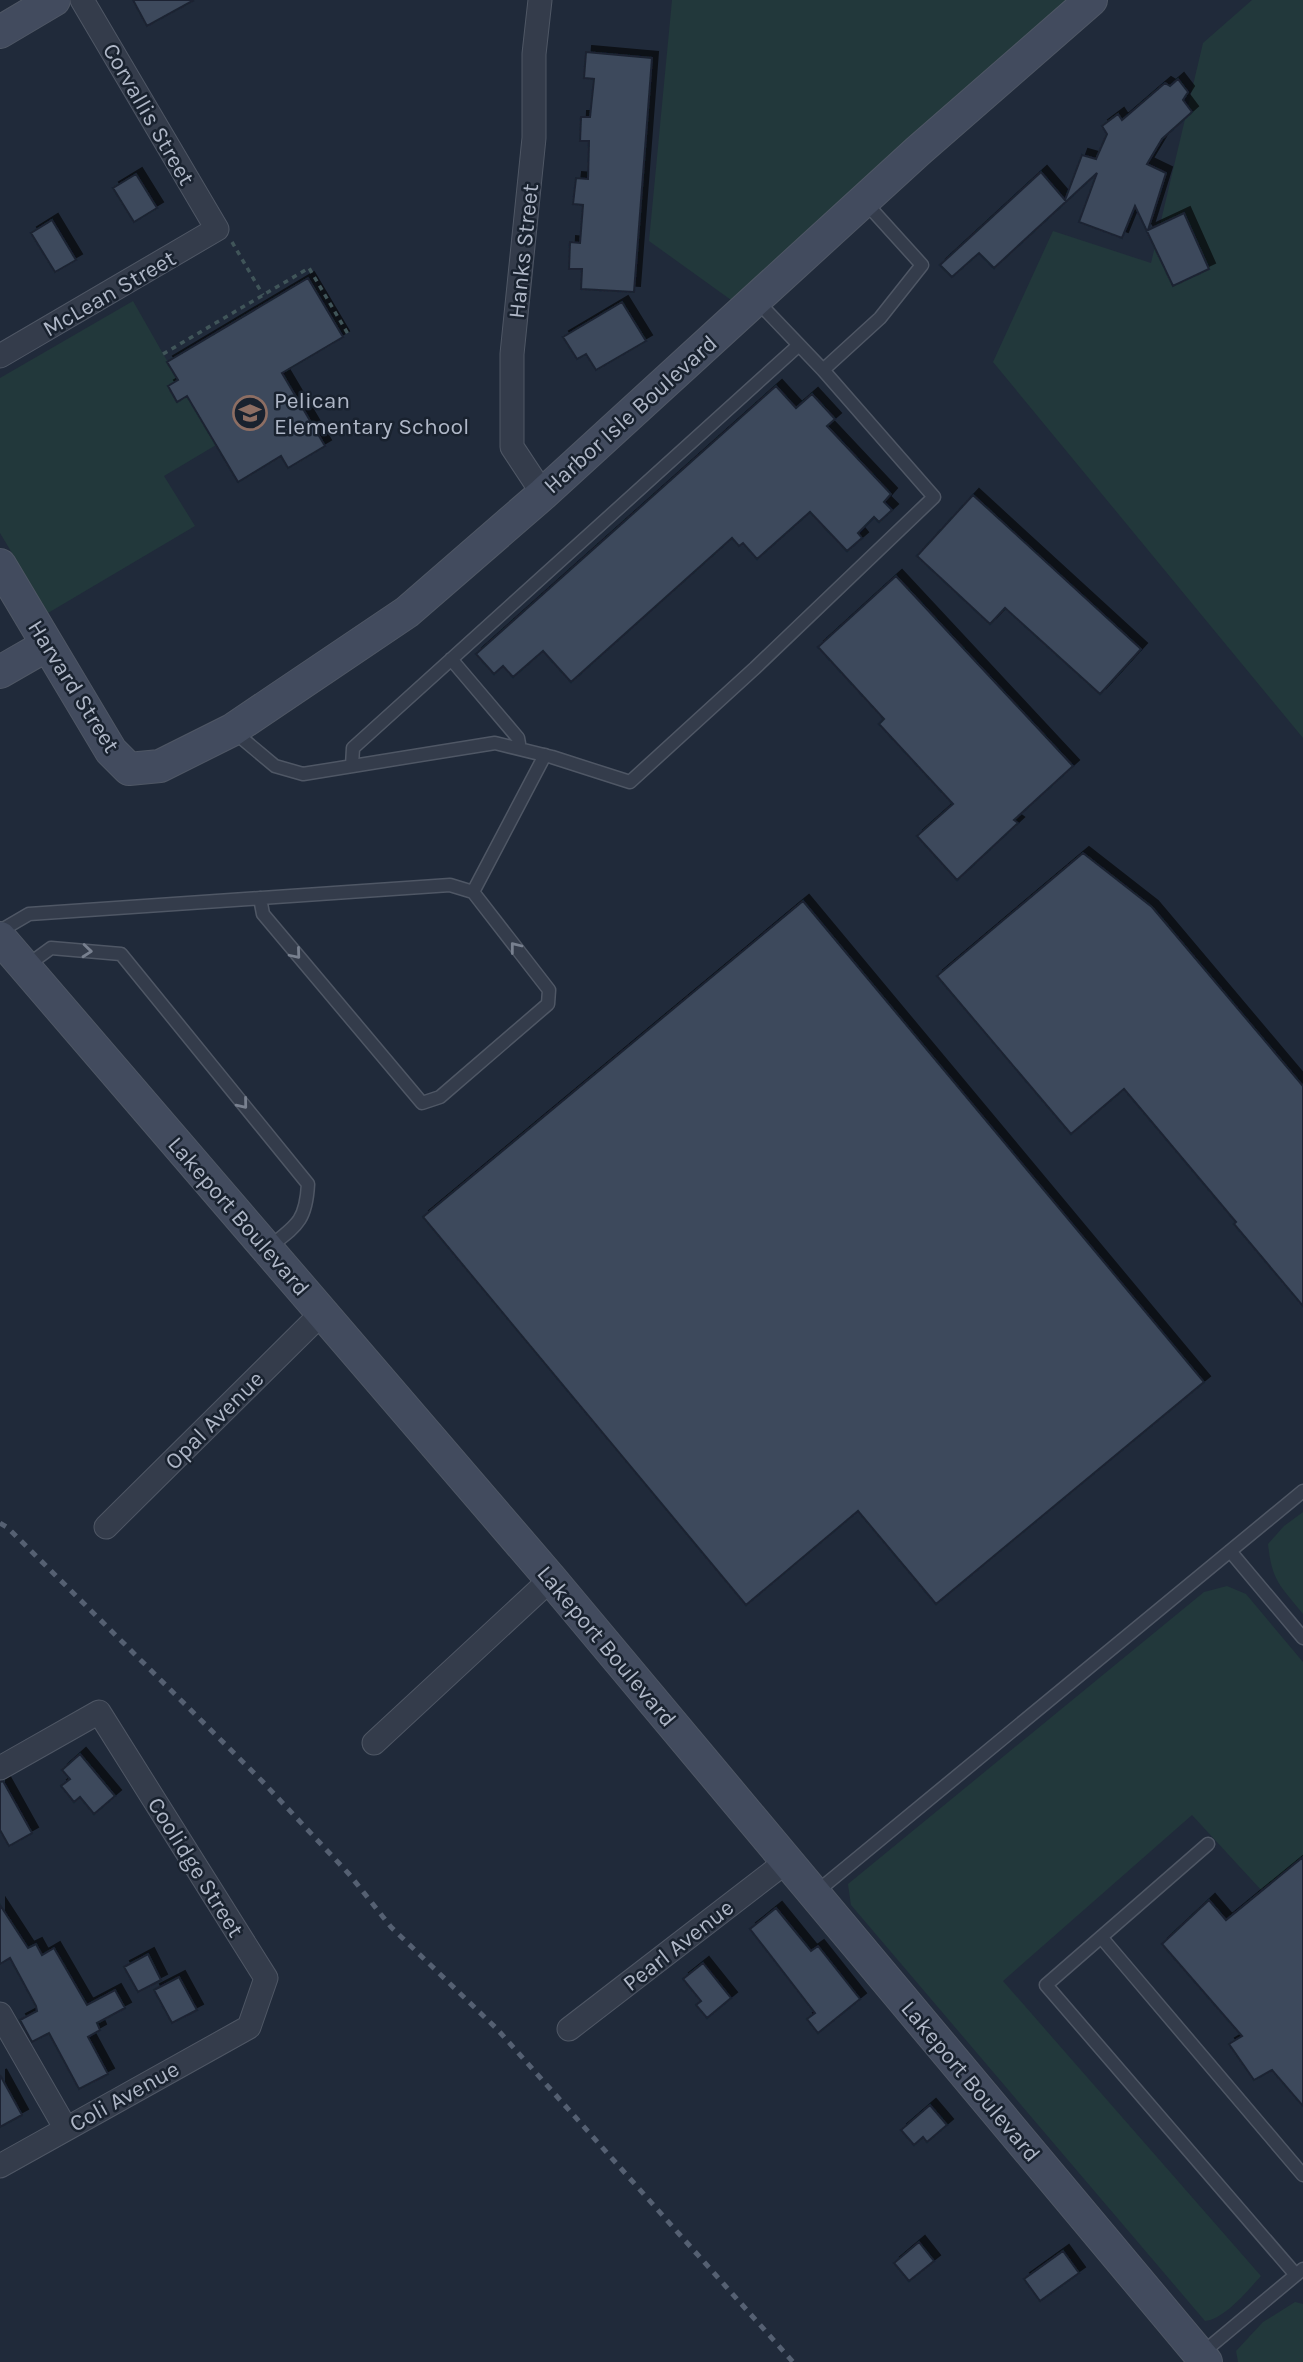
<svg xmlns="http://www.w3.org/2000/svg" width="1303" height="2362" font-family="Karla,sans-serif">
<defs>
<filter id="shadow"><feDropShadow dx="6" dy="-6" stdDeviation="0" flood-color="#0009"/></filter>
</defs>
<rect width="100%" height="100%" fill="#202a3a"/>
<!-- green -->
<path fill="#22383b" d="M672 0H1091L745 310 649 241Z
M1252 0H1303V738L993 362 1053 231 1151 263 1203 43Z
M133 301 178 380 168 387 177 402 187 396 216 445 164 476 195 526 48 613 0 533V378Z
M1303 1512V1614C1280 1585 1272 1582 1268 1544L1284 1526Z
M1227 1586 1246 1594 1303 1662V1857L1262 1891 1192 1815 1003 1981 1261 2276C1248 2290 1225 2319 1205 2321L851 1905 848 1884 1204 1592Z
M1295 2302 1303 2304V2362H1238L1236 2351 1263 2322Z"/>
<!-- building -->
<path fill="#3c485b" stroke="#1b2431" stroke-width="2" filter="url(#shadow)" d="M133 0H194L147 26Z
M586 52 652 58 634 292 581 289 582 269H569L570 242 580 243 583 205 573 204 576 178 588 179 589 141H580L581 117H590L594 79 584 78Z
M1178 79 1188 92 1183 100 1192 112 1162 139 1147 164 1166 173 1148 230 1184 213 1209 269 1173 286 1135 206 1122 238 1079 222 1097 173 994 268 979 253 952 277 940 265 1041 172 1065 200 1082 155 1096 159 1107 134 1102 126 1118 114 1122 120 1165 83 1170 86Z
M136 174 157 208 134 222 113 188Z
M52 220 76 260 55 272 31 233Z
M308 278 343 337 282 373 325 446 288 468 281 456 238 482 187 396 177 402 168 386 178 380 167 362Z
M622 302 646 341 596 370 586 354 577 359 563 337Z
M776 386 796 408 812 394 835 419 827 426 891 494 884 502 892 510 879 522 874 517 858 533 862 538 847 551 810 512 757 559 743 543 739 546 732 538 571 682 543 651 513 677 503 666 494 674 476 654Z
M973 495 1141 649 1100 694 1005 608 990 624 917 556Z
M896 576 1073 766 1014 820 1018 823 957 880 917 836 953 804 879 724 884 719 818 647Z
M1083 853 1152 907 1303 1086V1306L1234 1224 1236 1222 1124 1089 1071 1134 937 976Z
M803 901 1204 1382 936 1604 858 1511 746 1605 423 1217Z
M80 1754 115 1796 94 1814 80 1797 74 1802 61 1786 70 1779 62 1770Z
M3 1781 32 1833 9 1846 0 1830V1782Z
M1303 1857V2106L1272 2070 1254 2080 1229 2044 1242 2036 1162 1944 1209 1900 1226 1920Z
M0 1905 28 1948 36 1944 42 1955 54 1948 87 2005 115 1990 125 2008 97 2023 100 2030 88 2037 108 2074 79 2089 49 2033 32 2042 20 2020 37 2011 36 2006 10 1958 0 1964Z
M776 1908 811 1951 818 1946 860 1999 818 2033 807 2019 815 2013 750 1929Z
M148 1954 161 1980 138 1992 124 1967Z
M703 1963 731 1998 707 2018 696 2005 701 2001 683 1979Z
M179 1977 197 2010 172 2023 154 1990Z
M0 2075 22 2115 0 2127Z
M930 2105 947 2125 927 2142 923 2137 914 2145 901 2130Z
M919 2242 934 2261 909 2281 894 2263Z
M1063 2251 1079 2273 1040 2301 1024 2279Z"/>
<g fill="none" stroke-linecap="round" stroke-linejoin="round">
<!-- lane casing -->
<g stroke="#4f5765" stroke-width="15">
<path id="lane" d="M823 370 880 318 922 265 865 202
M451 659 518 738 520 749
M232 730 275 766 303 774 495 743 552 757 630 782 755 668 934 497 823 370 757 301
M352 766 353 748 799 345
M473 892 545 755
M0 931 29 914 450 885 473 892 549 990 548 1004 440 1097 422 1103 263 914 260 898
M25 967 51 948 121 954 308 1184C306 1222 296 1226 268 1248
M1230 1551 1303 1638
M1208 1844 1046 1985 1296 2275
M814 1894 1303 1491
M1101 1937 1303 2175
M1201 2354 1303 2269"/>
</g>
<!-- street casing -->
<g stroke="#4f5765" stroke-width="25">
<path id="street" d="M540 0 534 54V138L512 354V447L543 494
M0 356 217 229 82 0
M106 1527 322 1313
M374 1743 551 1579
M0 1768 99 1712 266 1978 249 2027 0 2166
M0 2014 66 2129
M569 2029 787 1861"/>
</g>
<!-- secondary casing -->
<g stroke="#4f5765" stroke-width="34">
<path id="secondary" d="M0 32 54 0
M0 565 111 751 129 769 160 766 232 730 407 612 543 494 918 151 1091 0
M0 672 47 645
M0 938 551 1579 1206 2362"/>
</g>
<!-- path -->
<path stroke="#405559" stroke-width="3.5" stroke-dasharray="5 5" stroke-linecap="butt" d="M232 242 263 295
M163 354 309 268 348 334"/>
<!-- lane -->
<use href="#lane" stroke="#343c4b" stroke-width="12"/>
<!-- street -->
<use href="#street" stroke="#343c4b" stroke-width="23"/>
<!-- secondary -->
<use href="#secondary" stroke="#424b5e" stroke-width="32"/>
<!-- rail -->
<path stroke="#556072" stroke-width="5" stroke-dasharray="7 7" stroke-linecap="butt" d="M0 1523 8 1528 262 1781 349 1874 391 1927 497 2029 793 2362"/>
</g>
<!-- one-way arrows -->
<defs><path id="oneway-chevron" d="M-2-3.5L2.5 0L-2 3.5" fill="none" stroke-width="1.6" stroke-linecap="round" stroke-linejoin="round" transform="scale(1.75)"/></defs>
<g stroke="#78808f">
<use href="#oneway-chevron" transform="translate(515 947) rotate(-128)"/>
<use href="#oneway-chevron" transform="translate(87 951) rotate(5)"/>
<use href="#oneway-chevron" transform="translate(296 954) rotate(50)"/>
<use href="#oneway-chevron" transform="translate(243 1104) rotate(51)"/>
</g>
<!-- icons -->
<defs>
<g id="school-ring" transform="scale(1.75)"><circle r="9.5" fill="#19222f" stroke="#8d6e63" stroke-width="1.5"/><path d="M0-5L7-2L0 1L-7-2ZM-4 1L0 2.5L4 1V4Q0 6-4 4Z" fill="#8d6e63"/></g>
</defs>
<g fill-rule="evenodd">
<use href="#school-ring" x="250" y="413"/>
</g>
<g text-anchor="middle" stroke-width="5" stroke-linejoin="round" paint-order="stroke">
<!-- street labels -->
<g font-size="23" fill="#afb7c7" stroke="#19222f">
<text transform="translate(149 114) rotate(60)" y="8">Corvallis Street</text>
<text transform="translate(523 251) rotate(-84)" y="8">Hanks Street</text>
<text transform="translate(109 293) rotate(-30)" y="8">McLean Street</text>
<text transform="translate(630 414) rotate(-42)" y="8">Harbor Isle Boulevard</text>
<text transform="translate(74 686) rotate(58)" y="8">Harvard Street</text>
<text transform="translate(239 1216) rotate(49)" y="8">Lakeport Boulevard</text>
<text transform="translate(214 1420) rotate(-45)" y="8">Opal Avenue</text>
<text transform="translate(607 1646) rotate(50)" y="8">Lakeport Boulevard</text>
<text transform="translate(196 1867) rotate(58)" y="8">Coolidge Street</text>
<text transform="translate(678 1945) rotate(-38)" y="8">Pearl Avenue</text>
<text transform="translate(971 2081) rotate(50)" y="8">Lakeport Boulevard</text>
<text transform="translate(124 2096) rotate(-29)" y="8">Coli Avenue</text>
</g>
<!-- poi labels -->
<g font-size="23" fill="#afb7c7" stroke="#19222f" text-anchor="start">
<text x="274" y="408">Pelican<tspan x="274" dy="26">Elementary School</tspan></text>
</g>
</g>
</svg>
